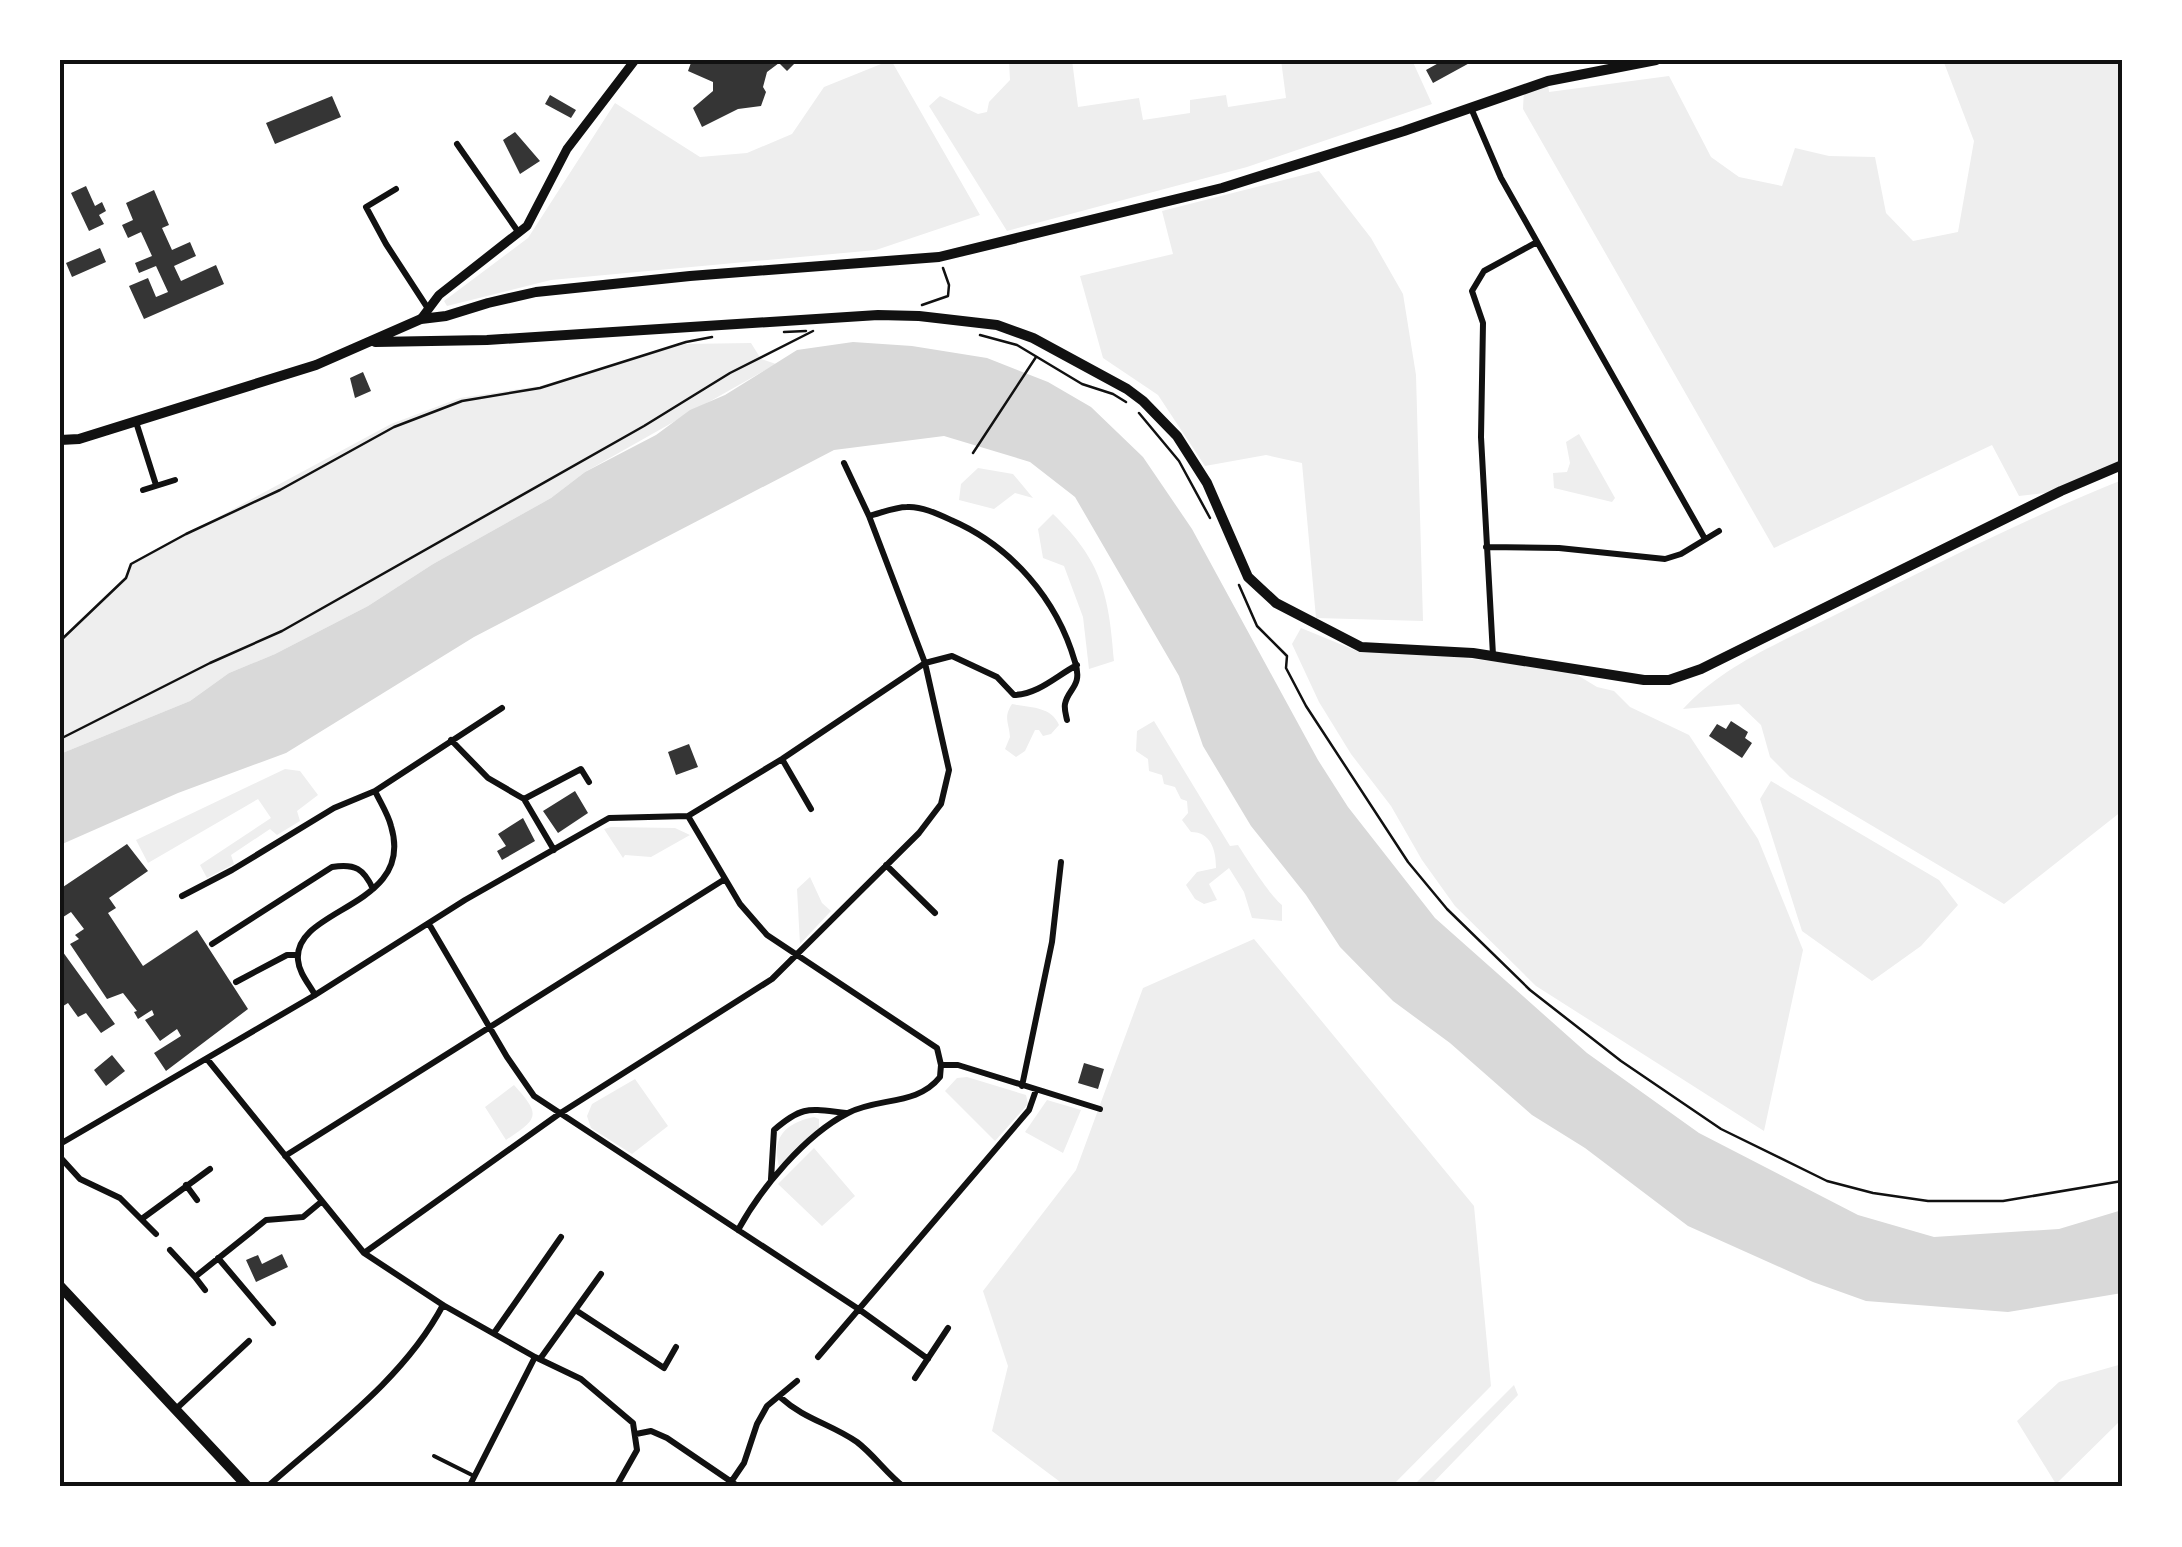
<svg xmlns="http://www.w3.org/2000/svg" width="2182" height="1547" font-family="'Exo 2',sans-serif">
<rect width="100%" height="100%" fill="#fff"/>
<!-- green -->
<path fill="#eee" d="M891 60 980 215 876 250 551 280 447 306 444 301 528 238 615 103 700 157 747 153 792 134 824 87Z
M1021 60H1072L1078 107 1139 98 1143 120 1190 113V100L1226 95 1228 107 1286 98 1281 60H1412L1432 104 1247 167 1007 231 929 106 940 96 978 114 987 112 989 102 1010 80 1009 62Z
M1943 60H2122V465L2061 491 2019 496 1992 445 1774 548 1523 109 1524 88 1548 81 1549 92 1669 76 1711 157 1739 177 1782 186 1795 148 1829 156 1875 157 1886 213 1913 241 1958 232 1974 141Z
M1319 171 1371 238 1403 294 1416 375 1423 621 1316 618 1302 463 1266 455 1205 466 1158 395 1103 358 1080 276 1173 254 1162 211Z
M751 343 761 359 776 364 585 472 551 498 433 564 368 606 275 654 229 673 190 701 60 754V642L126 578 131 564 391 424 460 398 540 386 685 344Z
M1579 434 1615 498 1612 502 1554 488 1553 473 1567 472 1570 463 1566 442Z
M978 468 1013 474 1033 498 1015 493 994 509 959 500 961 484Z
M2122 480V811L2004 904 1790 777 1770 757 1761 725 1739 704 1683 709C1726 662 1789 639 1845 610 1936 564 2027 518 2122 480Z
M1053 514C1102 561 1109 595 1114 661L1089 669 1083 617 1064 566 1043 558 1038 529Z
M1301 628 1357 651 1437 655 1569 670 1597 687 1614 691 1630 707 1689 735 1758 839 1803 950 1764 1131 1536 986 1455 906 1422 860 1391 806 1351 754 1319 702 1292 644Z
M1012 704C1030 708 1051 706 1059 725L1051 734 1043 736 1039 730H1035L1025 751 1016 757 1005 749 1010 737C1009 722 1003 718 1012 704Z
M1154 721 1230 846 1238 845C1247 859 1271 897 1282 905V921L1252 918 1244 892 1229 868 1209 884 1217 900 1204 904 1195 899 1186 885 1197 872 1216 868C1216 850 1211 832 1191 832L1182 820 1188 813 1187 801 1181 799 1175 787 1164 784 1162 775 1149 771 1148 759 1136 751 1137 731Z
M285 769 300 771 318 795 297 811 300 821 277 835 270 829 231 855 234 864 207 878 200 865 271 818 258 799 148 863 136 840Z
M1771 781 1939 880 1958 905 1921 946 1872 981 1802 931 1760 799Z
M611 827 675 828 690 835 651 857 625 855 623 858 604 829Z
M810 877 822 903 831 911 800 944 797 889Z
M1254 939 1474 1206 1491 1386 1391 1487H1067L992 1431 1008 1366 983 1291 1076 1170 1143 988Z
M967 1077 1026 1095 1028 1104 995 1141 945 1091 957 1078Z
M635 1079 668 1126 632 1154 591 1128 587 1116 592 1104Z
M514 1085C541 1115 539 1118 506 1140L485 1107Z
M1047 1100 1081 1110 1063 1153 1025 1132Z
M814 1117 819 1119V1128L779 1166C771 1137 786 1123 814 1117Z
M814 1148 855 1196 822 1226 778 1184Z
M2122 1364V1419L2056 1484 2017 1421 2059 1382Z
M1514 1385 1518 1395 1429 1487H1412Z"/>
<!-- water -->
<path fill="#d9d9d9" d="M853 342 912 346 987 358 1048 382 1091 407 1143 457 1192 529 1318 760 1348 807 1435 918 1587 1053 1699 1133 1858 1215 1934 1237 2059 1229 2122 1210V1293L2008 1312 1866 1301 1813 1282 1688 1226 1585 1148 1532 1115 1450 1043 1393 1001 1340 947 1306 895 1251 826 1203 746 1179 676 1075 497 1030 462 944 436 834 450 474 637 286 753 178 793 60 845V754L190 701 229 673 275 654 368 606 433 564 551 498 585 472 656 435 690 410 725 395 797 350Z"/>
<!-- building -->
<path fill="#353535" d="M692 60 720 61 798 60 787 71 779 63 767 72 763 87 766 92 761 106 738 109 702 127 693 108 713 91V82L688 71Z
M1444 60H1475L1433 83 1426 70Z
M550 95 576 110 571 118 545 104Z
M332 96 341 117 275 144 266 123Z
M515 132 540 161 520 174 503 140Z
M86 186 95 206 102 202 106 211 99 215 104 224 89 231 71 193Z
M154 190 169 225 162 228 172 250 190 242 196 256 174 266 181 281 216 265 224 284 144 319 129 286 148 278 156 297 168 292 156 266 139 273 135 263 152 256 141 232 128 238 122 225 133 220 126 203Z
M100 248 106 262 72 277 66 263Z
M363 372 371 391 355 398 350 378Z
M1731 721 1748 732 1745 738 1752 743 1742 758 1709 736 1717 724 1726 729Z
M689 744 698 767 676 775 668 752Z
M575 791 588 813 558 833 543 811Z
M523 818 535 841 502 860 497 851 506 846 498 834Z
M127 844 148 871 109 898 116 908 108 913 143 966 197 930 248 1009 166 1071 154 1053 181 1036 177 1029 160 1041 145 1020 154 1015 152 1010 138 1019 134 1012 137 1011 123 993 107 999 70 944 79 939 75 935 84 929 71 912 60 919V889Z
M60 948 115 1024 101 1033 86 1013 78 1017 68 1003 60 1008Z
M112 1055 125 1071 106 1086 94 1070Z
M1084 1063 1104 1069 1098 1089 1078 1083Z
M282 1254 288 1267 256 1282 246 1260 258 1255 262 1264Z"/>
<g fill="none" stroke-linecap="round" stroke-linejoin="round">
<!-- path -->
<path stroke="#111" stroke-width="2.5" d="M922 305 948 296 949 285 943 268
M784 332 806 331
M980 335 1017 345 1082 384 1113 394 1126 402
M1139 413 1179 461 1210 518
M973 453 1036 357
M1239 585 1257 626 1287 656 1286 668 1306 706 1408 862 1447 909 1530 990 1621 1061 1721 1129 1827 1181 1873 1193 1928 1201H2003L2122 1181
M60 641 126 578 131 564 186 534 280 490 394 427 462 401 540 388 686 342 712 337
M60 739 210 663 282 631 644 426 730 373 813 331"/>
<!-- service -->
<path stroke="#111" stroke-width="4" d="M434 1456 474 1476"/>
<!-- minor -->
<path stroke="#111" stroke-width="6" d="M1471 108 1501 178 1705 539
M457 144 519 233
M396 189 366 207 386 244 427 307
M136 422 156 485
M143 490 175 480
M869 516C881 513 895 507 907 507 921 506 938 514 951 520 1011 546 1057 599 1075 662 1083 687 1068 688 1065 704 1064 709 1066 715 1067 720
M1486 547 1559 548 1665 559 1681 554 1719 531
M1493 655 1481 437 1483 323 1472 291 1484 271 1537 242
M451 740 488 778 524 799
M782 759 811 809
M688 816 740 904 767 935 937 1048 941 1065H958L1100 1109
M554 850 524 799 581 769 589 782
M886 865 935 913
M182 896 232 870 334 808 375 791 502 708
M429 924 507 1057 534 1096 860 1310 928 1359
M212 944 332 867C355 863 364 869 373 889
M236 982 287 955H298
M315 995C309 984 299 973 298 960 293 907 416 908 391 826 388 814 380 802 375 791
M207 1059 364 1253 443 1305 535 1357 581 1379 633 1423 637 1450 616 1487
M1022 1086 1052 942 1061 862
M60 1144 315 995 465 900 609 818 688 816 782 759 925 663 952 656 997 677 1014 695C1039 694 1056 676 1077 665
M285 1156 725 879
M60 1157 80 1179 120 1198 156 1234
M771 1179 774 1130C803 1105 809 1109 846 1113
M186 1185 197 1200
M143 1218 210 1169
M738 1230C761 1188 805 1135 848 1113 879 1097 917 1106 940 1077L941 1065
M170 1250 195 1277 266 1220 303 1217 321 1202
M364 1253 559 1114 772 979 919 833 941 804 949 770 925 663 869 516 844 463
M218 1258 273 1323
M195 1277 205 1290
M577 1311 664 1368 676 1347
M494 1333 561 1237
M818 1357 1029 1110 1036 1090
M540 1359 601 1274
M915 1378 948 1328
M780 1397C804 1419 831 1424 857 1442 874 1455 887 1474 904 1487
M177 1408 249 1341
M636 1434 651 1431 667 1438 739 1487
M731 1482 744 1463 757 1424 767 1406 797 1381
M267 1487C329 1432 404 1379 443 1305
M469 1487 535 1357"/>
<!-- tertiary -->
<path stroke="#111" stroke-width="9" d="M421 319 439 295 527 226 567 149 635 60"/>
<!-- secondary -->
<path stroke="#111" stroke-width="10" d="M375 342 487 340 878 315 919 316 997 325 1033 338 1127 389 1143 401 1177 436 1207 483 1248 577 1276 603 1361 647 1473 653 1644 680H1669L1701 669 2061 491 2122 465
M60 440 79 439 316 365 421 319 446 316 488 303 536 292 690 276 939 257 1222 188 1404 131 1548 81 1656 60"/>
<!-- primary -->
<path stroke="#111" stroke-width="10" d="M60 1286 248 1487"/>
</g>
<!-- border -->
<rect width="2182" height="1547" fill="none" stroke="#ffffff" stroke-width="125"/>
<rect x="62" y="62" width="2058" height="1422" fill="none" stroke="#111" stroke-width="4"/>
</svg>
